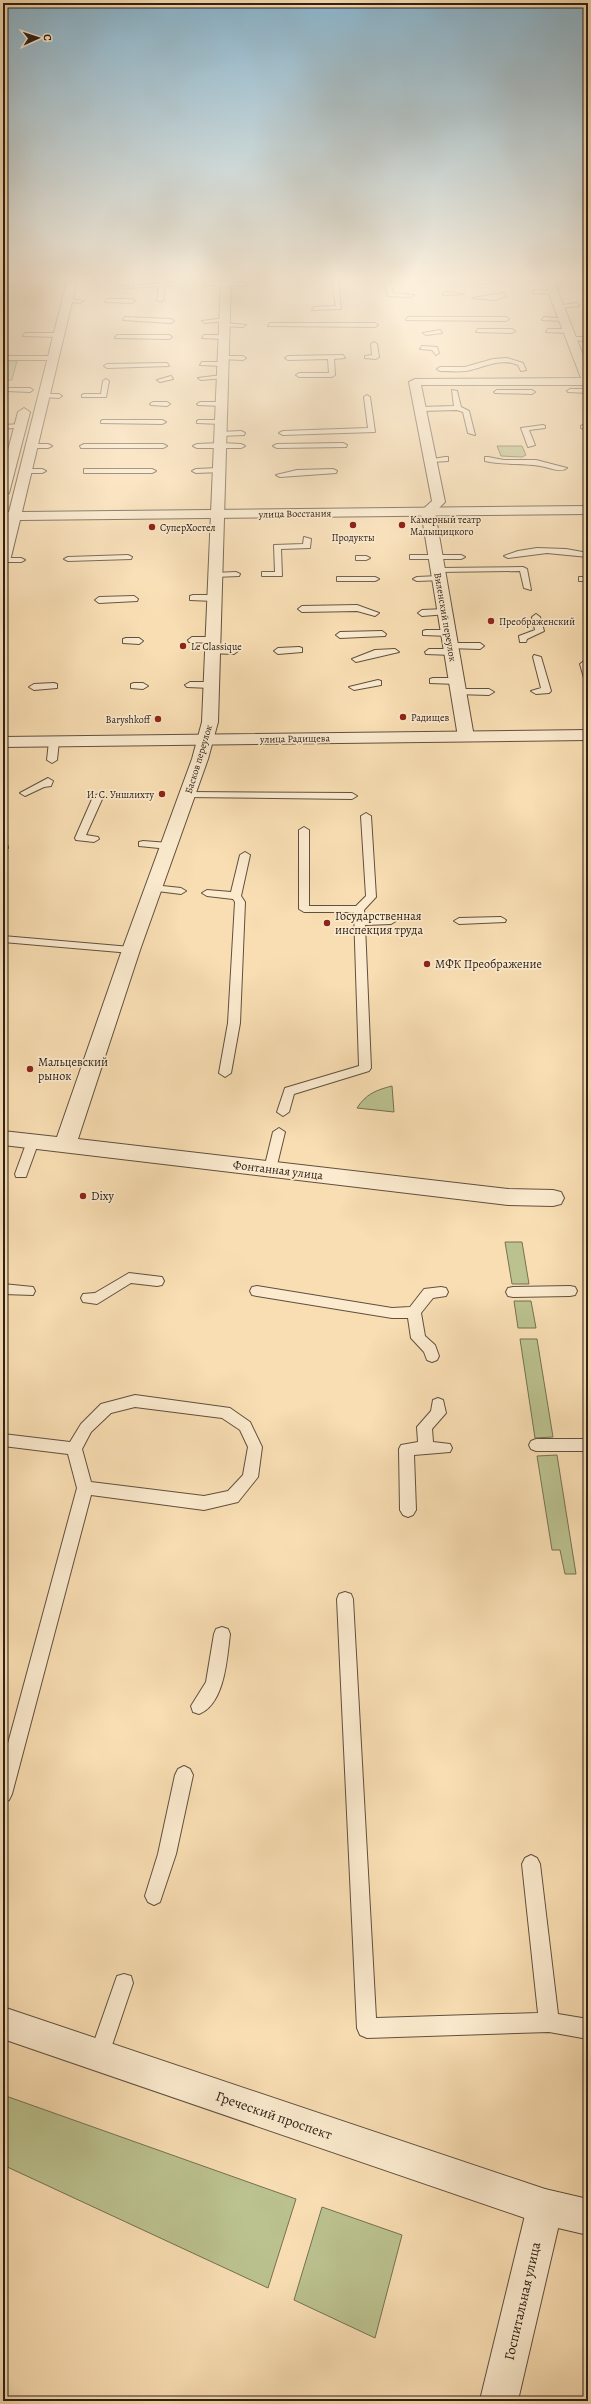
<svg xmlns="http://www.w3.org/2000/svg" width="591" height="2404" font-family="Alegreya,serif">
<rect width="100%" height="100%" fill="#f9deb3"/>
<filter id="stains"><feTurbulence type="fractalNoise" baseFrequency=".005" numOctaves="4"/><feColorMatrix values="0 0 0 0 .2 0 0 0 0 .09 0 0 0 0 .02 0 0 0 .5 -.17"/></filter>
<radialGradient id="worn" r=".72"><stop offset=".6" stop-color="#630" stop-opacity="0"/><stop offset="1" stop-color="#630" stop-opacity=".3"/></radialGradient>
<!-- green -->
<path fill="#bbc28f" stroke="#747153" d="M3 361H17L12 380H3Z
M497 446H522L526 455 522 457 501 456Z
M392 1086 394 1112 357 1108C366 1094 376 1090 392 1086Z
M505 1242H522L529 1284H512Z
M514 1301H531L536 1328H518Z
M520 1339H537L553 1437 535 1438Z
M557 1455 576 1574H565L560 1550H552L537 1456Z
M3 2095 296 2199 268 2288 3 2165Z
M322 2207 402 2235 375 2338 294 2300Z"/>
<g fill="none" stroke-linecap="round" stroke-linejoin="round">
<!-- service casing -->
<g stroke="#60503e" stroke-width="2">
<path id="service" d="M276 281 288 283 274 284Z
M332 281H338L341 309 312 310 314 307 336 306Z
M384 281H390L393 293 414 295 411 297 388 296Z
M421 281H429L426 283Z
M473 281H503L504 282 475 284Z
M531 281H551L552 282 529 284Z
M206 282H244L247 284 244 286 204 285Z
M174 283V285L165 286 163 300 160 302 157 300 159 286 124 288 121 286Z
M3 284 18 286 3 288Z
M535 290 556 292 553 294 533 293Z
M445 292 464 294 443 295Z
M504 293 506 296 495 300 472 298Z
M67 298 83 301 80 303 65 301Z
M107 299H132L135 301 132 303 105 302Z
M577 303 579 306 558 308 555 306Z
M125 317 171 319 174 321 171 323 123 320Z
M408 317H506L509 319 506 321 406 320Z
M544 317 567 319 564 321 542 320Z
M225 318 227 321 205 323 202 321Z
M225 323 246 325 243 327 223 326Z
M270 323H375L378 325 375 327 268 326Z
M478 329H512L515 331 512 333 476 332Z
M548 329H568L571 331 568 333 546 332Z
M440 330 442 333 426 335 423 333Z
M25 333H58L61 335 58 337 23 336Z
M117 335H169L172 337 169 339 115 338Z
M204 335H224L227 337 224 339 202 338Z
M571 337H588V341L569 340Z
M374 342 377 344 379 357 376 359 365 358V356L372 355 371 344Z
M422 346 437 347 439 353 436 355 432 350 420 349Z
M343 355 345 358 334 359 335 375 332 377H299L296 375 299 373H329L328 359 288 360 285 358 288 356Z
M3 356H53L56 358 53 360H3Z
M223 356H243L246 358 243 360 221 359Z
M507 358 523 363 526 370 521 371 518 365C500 357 483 368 466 371 457 372 448 371 440 371L437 369 440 367H465L493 359Z
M202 362H223L226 364 223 366 200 365Z
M167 363 169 366 107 368 104 366 107 364Z
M222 375 224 378 201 380 198 378Z
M171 376 173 379 160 382 157 380Z
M106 379 109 381 106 397H82V395L84 394H101L103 381Z
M9 388H30L33 390 30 392 7 391 6 390Z
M570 389H588V393L568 392 567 391Z
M452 390 457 391 461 407 469 411 475 435 468 433 463 412 457 410 421 411 418 409 421 407 454 406Z
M497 390H532L535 392 532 394 495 393 494 392Z
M43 394H59L62 396 59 398 41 397V395Z
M367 395 370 397 375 432 283 435 279 433 283 431 368 428 364 397Z
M153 402H167L170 404 167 406 151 405 150 404Z
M200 402H221L224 404 221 406 198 405 197 404Z
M103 420H162L166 422 162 424 101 423V421Z
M199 420H221L225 422 221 424 197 423V421Z
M21 424 25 426 23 427 3 429V425Z
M543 425 545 426V428L529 430 535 445 528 447 521 428Z
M583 425H588V429L581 428V426Z
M241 431 245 433 244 435 220 436 216 434 220 432Z
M220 443 241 444 245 446 241 448H197L193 446 197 444Z
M343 443 347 445 346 447 277 448 273 446 277 444Z
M32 444H48L52 446 48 448H29V444Z
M84 444H163L167 446 163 448H81L80 446Z
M445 457H448V461L431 462 427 460Z
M488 457 504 460H536L567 468C562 472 555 470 549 468 528 462 507 466 485 461V457Z
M219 468H222V472L196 473 192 471 196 469Z
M26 469H42L46 471 42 473H23L22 471Z
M87 469H152L156 471 152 473H84V469Z
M333 469 337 471 336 473 280 477 276 475 297 470Z
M304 537 311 539 310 548 281 549 282 576H262V572H275L274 545 303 544Z
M537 548 566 549 588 553V557L547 553 508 558 504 556 518 551Z
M128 555 132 557 131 559 68 561 64 559 68 557Z
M410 555H461L465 557 461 559H410Z
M356 556H366L370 558 366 560H356Z
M3 558H21L25 560 21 562H3Z
M523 567 527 569 531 590 524 588 520 571 438 572 434 570 438 568Z
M236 572 240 574 239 576 214 577 210 575 214 573Z
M439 576 443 578 442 580 417 581 413 579 417 577Z
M337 577H375L379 579 375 581H337Z
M579 577H588V581H579Z
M193 595H214L218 598 214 601 190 600V596Z
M134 596 138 599 137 601 99 603 95 600 99 597Z
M357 605 379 613 375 616 357 611 302 612 298 609 302 606Z
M445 609 448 610V614L422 616 418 613 422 610Z
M536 614 540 617 544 631 527 639 526 642H520L519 636 535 630 532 617Z
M426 630H449L453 633 449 636 423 635V631Z
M382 631 386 634 385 636 340 638 336 635 340 632Z
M192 637H212L216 640 212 643 189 642 188 640Z
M126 638H139L143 641 139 644 123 643V639Z
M451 643H480L484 646 480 649 448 648 447 646Z
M299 647 302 648V652L278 654 274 651 278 648Z
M212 648H234L238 651 234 654 209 653 208 651Z
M429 649H452L456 652 452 655 426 654 425 652Z
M375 650 395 649 399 652 356 662 352 659Z
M534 655 541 657 551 691 549 693 536 694 531 691 541 688 533 657Z
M584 661H588V681L584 678 580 664Z
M433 678H457L462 681 457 684 430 683V679Z
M378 680 381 681V685L354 690 349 687Z
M190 682H211L216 685 211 688 187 687 185 685Z
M54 683 57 684V688L34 690 29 687 34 684Z
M134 683H143L148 686 143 689 131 688V684Z
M459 689H489L494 692 489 695 456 694 454 692Z
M54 738 59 741 57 760 52 763 47 760 49 741Z
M48 778 53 781 51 786 44 787 25 796 20 793Z
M187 792 352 793 357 796 352 799 184 797 182 795Z
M98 794 103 797 86 835 98 837 99 839 94 842 76 840 75 838 93 797Z
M366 813 371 816 376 897 364 910 365 919 391 918 396 921 391 924 365 925 371 1068 369 1071 294 1094 289 1112 283 1116 277 1112 285 1088 359 1066 354 912H304L299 909V830L304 827 309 830V906H356L366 896 361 816Z
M143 841 169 843 174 846 169 849 139 846V842Z
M3 843 7 844 8 848 3 851Z
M245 852 250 855 241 896 245 902 240 1023 231 1073 225 1077 219 1073 228 1023 235 902 233 899 207 896 202 893 207 890 231 892 240 855Z
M153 885 181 888 186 891 181 894 149 890 148 888Z
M501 917 506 920 505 922 459 924 454 921 459 918Z
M3 936 131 947 137 950 131 953 3 942Z
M279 1128 285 1132 276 1169 270 1174 264 1169 273 1132Z
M33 1137 39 1141 27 1174 26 1177H16L15 1174 27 1141Z
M129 1273 162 1277 164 1281 162 1285 157 1286 131 1283 97 1304 83 1302 81 1298 83 1294 95 1293Z
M3 1284 33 1287 35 1291 33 1295 3 1294Z
M257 1286 392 1308 410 1307 424 1289 441 1287 446 1288 448 1292 446 1296 433 1298 421 1313 425 1336 435 1345 439 1356 437 1360 432 1362 427 1360 424 1352 411 1338 408 1318H392L257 1296 252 1295 250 1291 252 1287Z
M570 1286 575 1287 577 1291 575 1295 570 1296 513 1297 508 1296 506 1292 508 1288 513 1287Z
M135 1395 230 1408 250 1422 262 1447 258 1477 238 1502 204 1510 91 1495 12 1794 9 1800 3 1803V1762L77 1488 68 1454 3 1446V1434L70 1442 81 1424 101 1404ZM135 1407 222 1418 240 1430 248 1447 243 1475 228 1491 204 1496 91 1482 82 1449 91 1432 111 1413Z
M438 1398 443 1400 446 1413 432 1429 433 1442 450 1444 452 1448 450 1452 414 1455 416 1510 413 1515 408 1517 403 1515 400 1510 399 1449 401 1445 418 1442 417 1427 431 1411 433 1400Z
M536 1439H588V1451H536L531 1449 529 1445 531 1441Z
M345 1592 351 1594 353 1599 376 2018 538 2013 522 1864 525 1858 531 1855 537 1858 540 1864 558 2014 588 2019V2039L549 2032 367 2038 360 2035 357 2028 337 1599 339 1594Z
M222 1627 228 1629 230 1634C227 1658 225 1704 199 1714L193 1712 191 1706 206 1682 214 1634 216 1629Z
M184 1766 190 1769 193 1775 176 1854 160 1902 154 1905 148 1902 145 1896 158 1854 175 1775 178 1769Z
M124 1974 131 1976 133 1983 106 2063 99 2066 92 2063 89 2056 117 1976Z"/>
</g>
<!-- minor casing -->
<g stroke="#60503e" stroke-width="2">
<path id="minor" d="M221 281H231L218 722 208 759 140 950 78 1139 508 1189 553 1190 561 1192 564 1198 561 1204 553 1206 508 1205 3 1145V1131L57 1137 122 950 192 759 202 722Z
M544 281H554L588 368V385H421L445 502 435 512 474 737 472 740H460L458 737 421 511 432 501 409 382 415 379 581 378Z
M545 2189 557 2195 563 2207 519 2396 517 2401H483L481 2396 527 2207 533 2195Z"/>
</g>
<!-- tertiary casing -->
<g stroke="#60503e" stroke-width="2">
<path id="tertiary" d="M67 281H77L22 512 588 506V514L20 520 10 561 3 565V534L7 520H3V512H9Z
M24 408 30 412 9 493 3 497V469L18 412Z
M588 730V740L3 747V737Z
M3 2007 545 2189 588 2199V2235L545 2225 3 2039Z"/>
</g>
<!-- service -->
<use href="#service" fill="#fbeace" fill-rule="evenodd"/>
<!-- minor -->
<use href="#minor" fill="#fbeace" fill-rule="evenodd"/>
<!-- tertiary -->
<use href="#tertiary" fill="#fbeace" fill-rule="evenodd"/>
</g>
<!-- sky -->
<linearGradient id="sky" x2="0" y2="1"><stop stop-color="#8ab7d1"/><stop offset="0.45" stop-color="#fcf0dd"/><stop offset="1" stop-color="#fcf0dd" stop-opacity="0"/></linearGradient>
<rect width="591" height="618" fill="url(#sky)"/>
<!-- markers -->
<g fill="#8f2418" stroke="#fbeace" stroke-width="1.5">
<circle cx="353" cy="525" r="4"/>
<circle cx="402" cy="525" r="4"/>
<circle cx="152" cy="527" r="4"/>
<circle cx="491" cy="621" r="4"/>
<circle cx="183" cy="646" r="4"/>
<circle cx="403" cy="717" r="4"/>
<circle cx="158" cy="719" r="4"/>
<circle cx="162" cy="794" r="4"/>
<circle cx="327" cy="923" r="4"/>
<circle cx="427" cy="964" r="4"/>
<circle cx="30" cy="1069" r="4"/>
<circle cx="83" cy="1196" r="4"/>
</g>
<g text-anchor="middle" stroke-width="3.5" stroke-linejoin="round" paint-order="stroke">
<!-- far-street labels -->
<g font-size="10" fill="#2d2017" stroke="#fbeace">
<text transform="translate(295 513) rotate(-1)" y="4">улица Восстания</text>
<text transform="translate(446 617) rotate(80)" y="4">Виленский переулок</text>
<text transform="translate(295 738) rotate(-1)" y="4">улица Радищева</text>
<text transform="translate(198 759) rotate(-73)" y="4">Басков переулок</text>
</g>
<!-- far-poi labels -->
<g font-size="10" fill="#2d2017" stroke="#fbeace" text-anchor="start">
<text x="410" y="523">Камерный театр<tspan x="410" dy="12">Малыщицкого</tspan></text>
<text x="160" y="531">СуперХостел</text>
<text x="353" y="541" text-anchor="middle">Продукты</text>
<text x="499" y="625">Преображенский</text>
<text x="191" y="650">Le Classique</text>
<text x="411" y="721">Радищев</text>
<text x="150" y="723" text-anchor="end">Baryshkoff</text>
<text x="154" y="798" text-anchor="end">И. С. Уншлихту</text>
</g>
<!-- poi labels -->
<g font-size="12" fill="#2d2017" stroke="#fbeace" text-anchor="start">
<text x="335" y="920">Государственная<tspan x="335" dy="14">инспекция труда</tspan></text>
<text x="435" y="968">МФК Преображение</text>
<text x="38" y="1066">Мальцевский<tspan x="38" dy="14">рынок</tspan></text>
<text x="91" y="1200">Dixy</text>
</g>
<!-- street labels -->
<g font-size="12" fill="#2d2017" stroke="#fbeace">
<text transform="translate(278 1170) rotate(7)" y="4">Фонтанная улица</text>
</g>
<!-- near-street labels -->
<g font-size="14" fill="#2d2017" stroke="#fbeace">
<text transform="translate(274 2115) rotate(19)" y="5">Греческий проспект</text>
<text transform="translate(522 2301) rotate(-77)" y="5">Госпитальная улица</text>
</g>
</g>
<!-- margin -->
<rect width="591" height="2404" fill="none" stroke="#f9deb3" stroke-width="16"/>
<rect x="4" y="4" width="583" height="2396" fill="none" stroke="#2d2017" stroke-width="2"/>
<rect x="8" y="8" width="575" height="2388" fill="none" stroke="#2d2017"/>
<!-- north arrow -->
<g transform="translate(38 38) rotate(87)" stroke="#fbeace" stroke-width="3" paint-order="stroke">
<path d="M0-3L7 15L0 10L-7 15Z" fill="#2d2017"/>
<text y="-6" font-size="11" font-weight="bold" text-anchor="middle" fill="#2d2017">С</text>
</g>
<rect width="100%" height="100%" filter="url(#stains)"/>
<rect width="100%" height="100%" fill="url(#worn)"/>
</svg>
